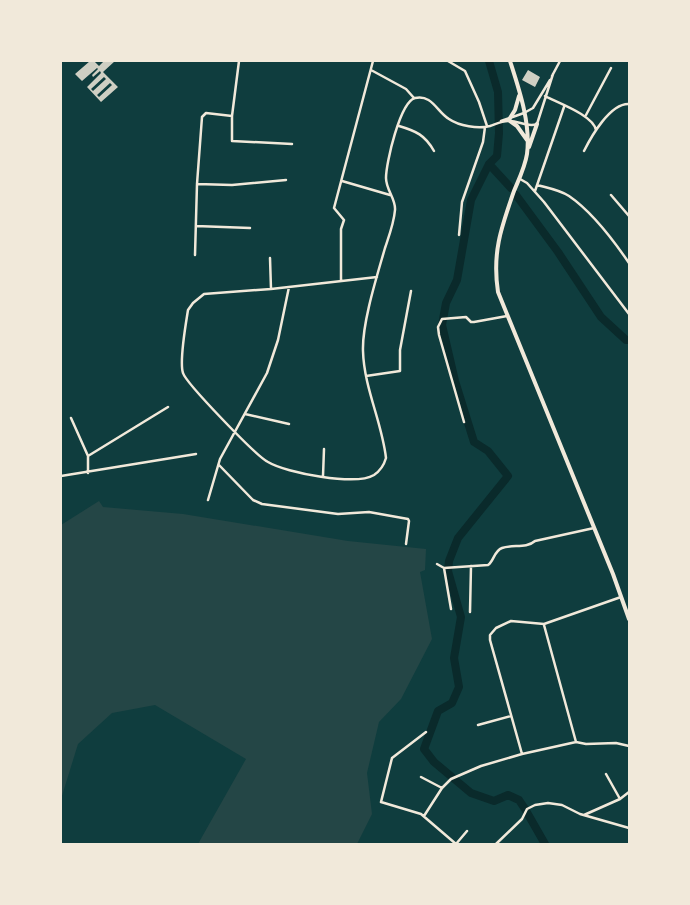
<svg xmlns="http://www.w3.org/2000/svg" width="690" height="905" font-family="'Sofia Sans Condensed',sans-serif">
<rect width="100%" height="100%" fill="#0f3d3e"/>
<!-- green -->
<path fill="#244646" d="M99 501 103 507 183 514 348 541 426 549 425 570 420 572 432 639 401 699 379 722 367 773 372 814 357 844H198L246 759 155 705 112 713 78 744 61 799V525Z"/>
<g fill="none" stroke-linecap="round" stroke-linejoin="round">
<!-- river -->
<path stroke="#0a2a2b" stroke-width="8" d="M489 61 498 92 499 133 497 156 489 164 471 200 457 280 446 303 442 325 455 381 474 442 488 451 508 476 458 538 449 561 448 571 461 617 454 658 459 687 452 703 438 711 424 749 434 762 471 793 494 801 508 795 519 800 525 809 545 844
M489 164 511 188
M516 195 558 252 601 317 626 340H629"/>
</g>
<!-- building -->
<path fill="#cfcfc3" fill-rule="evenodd" d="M90 61H94L99 66 104 61H115L103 72 118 87 101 102 87 87 101 73 100 71 93 77 92 75 98 69 97 68 82 81 75 74ZM104 77 106 79 93 91 91 89ZM110 83 112 85 99 97 97 95Z
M528 70 540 77 535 87 522 80Z"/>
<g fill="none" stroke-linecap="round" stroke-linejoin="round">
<!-- minor -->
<path stroke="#f1e9da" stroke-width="2.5" d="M448 61 465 71 479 102 487 126
M371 70 406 89 414 98
M552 76 560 61
M545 96C558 103 593 115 596 130
M586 115 611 68
M232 116V141L292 144
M501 121 524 113 533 108 550 80
M399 126C416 131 425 135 434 151
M584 151C591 137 610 103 629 104
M520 179 527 183 544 202 629 314
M342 181 390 195
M197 184 232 185 286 180
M537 185C548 188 560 190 569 196 591 211 614 241 629 263
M535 191 564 107
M611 195 629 216
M196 226 250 228
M459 235 462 202 483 142 485 127
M195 255 197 184 202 117 206 113 232 116 239 61
M270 258 271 289
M377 277 271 289 204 294 193 303 188 310C186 323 179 361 183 373 186 383 256 456 268 462 286 473 356 486 374 475 380 471 384 465 386 458 382 422 364 388 363 351 362 323 377 276 385 248 389 236 394 223 395 210 396 199 386 190 386 178 386 163 400 102 415 98 432 94 437 112 449 119 459 126 478 129 490 126 496 124 502 121 508 121 518 120 527 128 537 124L553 74
M341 281V229L344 220 334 208 373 61
M366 376 400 371V350L411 291
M245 414 289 424
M71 418 88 456
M464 422 439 335 438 327 442 319 466 317 471 322H474L507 316
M219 465 253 500 262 504 338 514 369 512 408 519 409 521 406 544
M88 473V456L168 407
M61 476 196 454
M323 476 324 449
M208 500 220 459 267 373 278 340 289 287
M437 564 444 568 488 565C494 561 494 551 502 548 513 544 526 549 535 541L594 528
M444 568 451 609
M470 612 471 566
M544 625 576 742
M478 725 511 716
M426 732 392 758 381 802 421 814 456 844 467 831
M522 754 490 640V635L496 628 511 621 544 624 621 597
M606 774 620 799
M421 777 442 788
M584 815 620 799 629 792
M424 816 442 788 451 779 481 766 522 754 576 742 586 744 616 743 629 746
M496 844 522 819 527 809 535 805 548 803 562 805 580 814 629 828"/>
<!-- primary -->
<path stroke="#f1e9da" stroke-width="4" d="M510 61C519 89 531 124 527 154 525 167 519 179 514 191 501 228 492 253 498 292L613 574 629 619
M510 118 515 110 519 96
M510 121 517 126 527 140
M529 147 537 124"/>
</g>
<!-- border -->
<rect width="690" height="905" fill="none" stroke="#f1e9da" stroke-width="124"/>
</svg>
